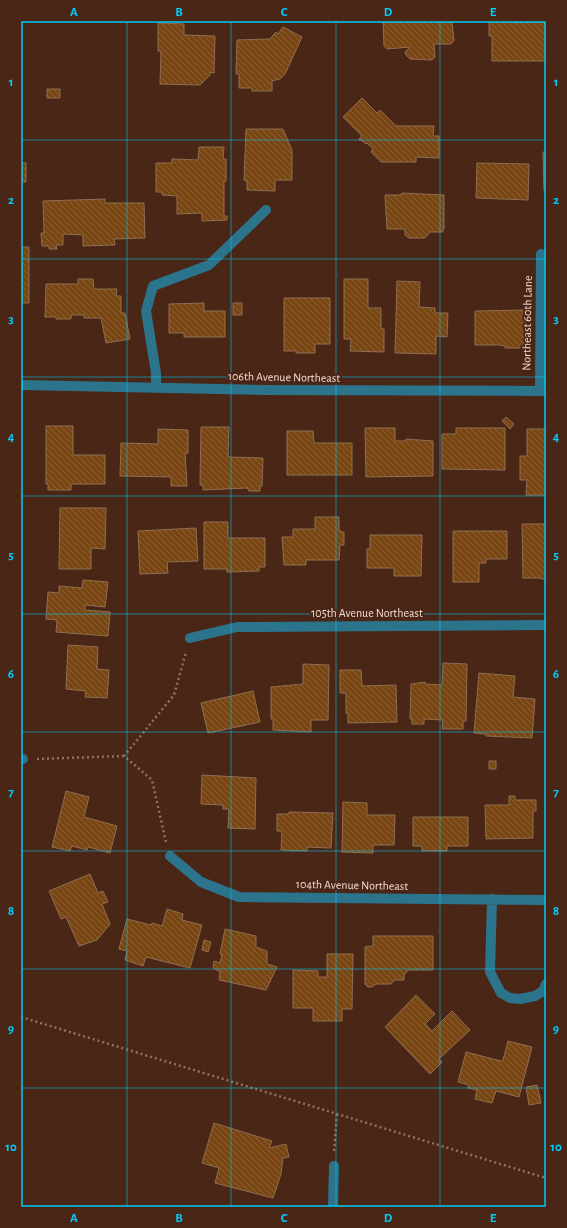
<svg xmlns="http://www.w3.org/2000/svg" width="567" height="1228" font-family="'Alegreya Sans',sans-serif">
<defs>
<pattern id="building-back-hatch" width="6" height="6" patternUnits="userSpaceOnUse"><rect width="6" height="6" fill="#784612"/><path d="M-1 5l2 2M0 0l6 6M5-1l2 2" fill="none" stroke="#8c6034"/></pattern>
</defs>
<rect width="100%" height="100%" fill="#4a2617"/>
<!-- building -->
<path fill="url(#building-back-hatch)" stroke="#906e51" d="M383 21H452L454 41 451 44H434L435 57 432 60 410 59 406 55 405 52 410 47 387 49 384 46Z
M489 21H515V23L546 21V61H492V36H489Z
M158 23 184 24V35L215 36 214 73 210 72V75L200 85 160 84 161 51H158Z
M283 27 302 37 285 74 280 79 272 81V91H252V88H239V74H236L237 40 270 39 276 32 278 34Z
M47 89H60V98H47Z
M362 98 377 113 380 110 396 126H434L433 136H439V158L416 157V162H381L371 152 373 149 367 143 366 144 361 140 360 141 359 139 362 136 343 117Z
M246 129H283L292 150V180H275V191L247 190V181L244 180Z
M199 147H224L223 159H226V181H224V216H227V220L202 221V213L177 214V196L162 195V192H156V163H172V159L198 160Z
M543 152H546V191H544Z
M21 161V163H26V182H21Z
M477 163 529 164 528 200 476 198Z
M402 193 444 195V229H443V232H430L425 238H409L405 235V229H387L385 195H401Z
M105 199V203H144L145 238 114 239 115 245 83 246V235L63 234V245H56L57 249H49V246H42L41 233H44L43 201Z
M21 247H29V303H21Z
M78 279H93L94 289H117L116 296H121V313H125L130 339 106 343 101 318H84V315H71V319H56V317H45L46 284H78Z
M344 279H368V308H381V329H384V352L350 351 351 339H344Z
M397 281 420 282 419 307 435 308V313H448L447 337 436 336V354L395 353Z
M284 298H330V344H315V353H296V351H284Z
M204 303V311H225V337H184V333H169V304Z
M233 303H242V315H233Z
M525 310V348H505V346L499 345H475V311Z
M506 417 514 424 510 429 502 421Z
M46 426H73V455H105V484H71V490H48V484H46Z
M201 427H229L228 457 263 458 262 486H260V491H249L247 488 203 490V485H200Z
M365 428H395V441H406V439L433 441V476L366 477Z
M456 428H505V470L442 469V434H456Z
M158 429 188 430V453H185L187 486H171V477L120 476 121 443 158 444Z
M527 429H546V495H526L527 480H520V456H527Z
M287 431H313L314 443H352V475H287Z
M60 508H106L105 549 91 548V569H59Z
M315 517H339V529L341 532H344V545H340L339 560H306V565H284L282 537H293V529H315Z
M204 522H228V538H265V567H259V571L227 572V569H204Z
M522 524H546V580L540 578H523Z
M196 528 198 561 167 562 168 573 140 574 138 531Z
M453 531H507V559H486V563H479V582H453Z
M370 535H422L421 576H394V568H367V549H370Z
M83 580 108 582 105 607 85 605V610L110 612 108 636 56 632 57 620 46 619 48 592 59 593V586L82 588Z
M68 645 98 647 97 669 109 670 107 698 85 697 86 691 66 689Z
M443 663 467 664 466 721H463V729H442L443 720 424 719V724H412V719H410L411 684 425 682V684L442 685Z
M303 664 329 665 328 720H311V732L273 730V719H271V687L303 684Z
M340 670H361L362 686 396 685 397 722 348 723V713H346V693H340Z
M479 673 515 676 513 697 535 699 532 738 486 736V734L474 733Z
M253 691 260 722 208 733 201 703Z
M489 761H496V769H489Z
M202 775 256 778 255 829 228 828 229 809H223V805L201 804Z
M66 791 89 797 84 817 117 826 110 853 88 847 87 850 72 846 70 851 52 847Z
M509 796H515V800H536V811H533V838L486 839 485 805H509Z
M343 802 367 803V815H395L394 845H373V853L342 852Z
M289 812 333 813 331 848 307 847V851L281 850 282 831H277V814H289Z
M413 817H468V846H447V851H422V846H413Z
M90 874 98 893 103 891 108 902 102 904 110 924 97 940 79 946 66 917 61 919 49 891Z
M167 909 183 914 182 920 202 925 190 968 146 957 143 966 125 960 127 951 119 949 127 919 151 925 152 923 162 926Z
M225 929 256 936V947L267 951V964L277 967 266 990 219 980 220 972 213 968 214 961 220 963 222 955 220 954Z
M373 936H433V970H408L404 975V980H395L391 984H376L372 987H368L365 984V947L373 946Z
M204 940 211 942 208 952 202 950Z
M327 954H353L352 1009H342V1021H313V1008H293V970L318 971V977H327Z
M416 995 435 1014 425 1024 432 1031 452 1011 470 1030 439 1059 442 1062 430 1074 385 1027Z
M508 1041 532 1047 519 1097 496 1091 492 1103 475 1099 477 1090 468 1088 469 1085 458 1082 466 1052 501 1061 503 1060Z
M537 1085 541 1103 529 1105 526 1087Z
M214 1123 272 1141 269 1148 286 1144 289 1157 283 1158 281 1174 273 1198 215 1183 219 1168 202 1163Z"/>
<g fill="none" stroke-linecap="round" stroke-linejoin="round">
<!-- path -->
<path stroke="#907164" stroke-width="2.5" stroke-dasharray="2 3" stroke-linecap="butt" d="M37 759 124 756
M166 842 152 780 124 756 174 695 186 652
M21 1017 546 1178
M334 1151 337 1114"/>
<!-- minor -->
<path stroke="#2b748b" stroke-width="10" d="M21 385 263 390 546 391
M156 388V373L146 311 153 286 209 265 266 210
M540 391 541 254
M190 638 237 627 546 625
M21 759H23
M170 856 201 882 239 897 546 900
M492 899 490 972 501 993 510 998 520 999 535 996 543 991 546 984
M333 1207 334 1166"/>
</g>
<!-- grid -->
<path fill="none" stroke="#00cbf9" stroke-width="1" stroke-opacity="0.55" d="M127 21V1207M231 21V1207M336 21V1207M440 21V1207M21 140H546M21 259H546M21 377H546M21 496H546M21 614H546M21 732H546M21 851H546M21 969H546M21 1088H546"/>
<g text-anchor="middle" stroke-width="4" stroke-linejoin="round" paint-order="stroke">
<!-- street labels -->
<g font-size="12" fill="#f4dbd2" stroke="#4a2617">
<text transform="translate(527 323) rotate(-89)" y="4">Northeast 60th Lane</text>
<text transform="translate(284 377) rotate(1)" y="4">106th Avenue Northeast</text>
<text x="367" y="617">105th Avenue Northeast</text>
<text transform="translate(352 885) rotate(1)" y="4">104th Avenue Northeast</text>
</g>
</g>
<!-- border -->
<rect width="567" height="1228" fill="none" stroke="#4a2617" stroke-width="44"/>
<rect x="22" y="22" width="523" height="1184" fill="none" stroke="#00cbf9" stroke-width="1.5"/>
<g font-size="13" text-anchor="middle" font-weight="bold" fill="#00cbf9">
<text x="74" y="16">A</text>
<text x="179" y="16">B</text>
<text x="284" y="16">C</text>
<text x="388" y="16">D</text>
<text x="493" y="16">E</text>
<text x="11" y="86">1</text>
<text x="556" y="86">1</text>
<text x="11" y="204">2</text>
<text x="556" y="204">2</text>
<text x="11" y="323">3</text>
<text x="556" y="323">3</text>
<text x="11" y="441">4</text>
<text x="556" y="441">4</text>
<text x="11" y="559">5</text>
<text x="556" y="559">5</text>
<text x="11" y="678">6</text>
<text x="556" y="678">6</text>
<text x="11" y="796">7</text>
<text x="556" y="796">7</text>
<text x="11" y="915">8</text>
<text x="556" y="915">8</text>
<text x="11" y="1033">9</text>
<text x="556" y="1033">9</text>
<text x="11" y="1151">10</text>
<text x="556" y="1151">10</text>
<text x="74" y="1222">A</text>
<text x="179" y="1222">B</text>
<text x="284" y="1222">C</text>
<text x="388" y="1222">D</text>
<text x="493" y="1222">E</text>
</g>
</svg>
